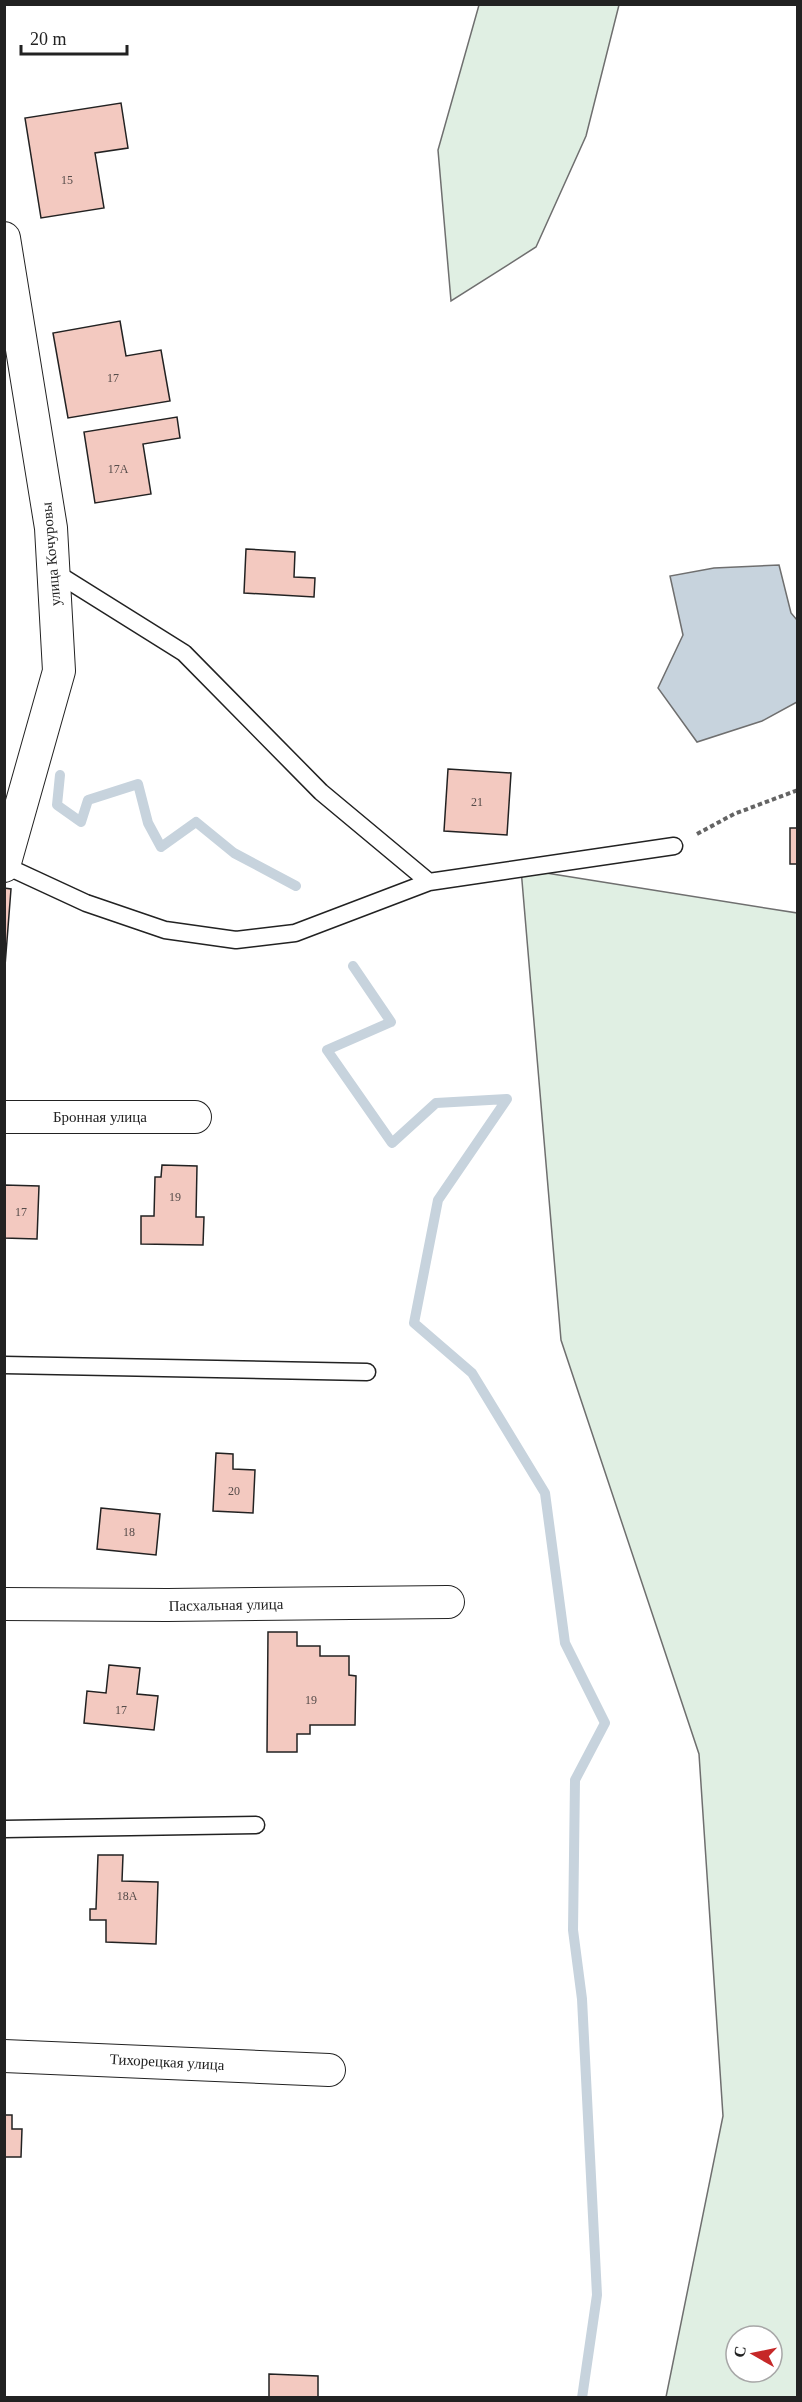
<svg xmlns="http://www.w3.org/2000/svg" width="802" height="2402" font-family="'Times New Roman',serif">
<rect width="100%" height="100%" fill="#fff"/>
<!-- green -->
<path fill="#e0efe3" stroke="#6f6f6f" stroke-width="1.5" fill-rule="evenodd" d="M479 5H619L586 136 536 247 451 301 438 150Z
M521 869 797 913V2397H666L723 2116 699 1754 561 1340ZM736 2336H772V2372H736Z"/>
<!-- water -->
<path fill="#c7d3dd" stroke="#6f6f6f" stroke-width="1.5" d="M779 565 791 613 797 620V702L762 721 697 742 658 688 683 635 670 576 714 568Z"/>
<g fill="none" stroke-linecap="round" stroke-linejoin="round">
<!-- stream -->
<path stroke="#c7d3dd" stroke-width="10" d="M60 775 57 805 81 822 88 800 138 784 148 823 161 847 196 822 234 853 296 886
M353 966 391 1022 327 1050 392 1143 436 1103 507 1099 438 1200 414 1323 472 1373 545 1493 565 1643 605 1723 575 1780 573 1930 582 1999 597 2295 582 2398"/>
</g>
<!-- building -->
<path fill="#f3c9c0" stroke="#222" stroke-width="1.5" d="M121 103 128 148 95 153 104 208 41 218 25 118Z
M120 321 126 356 161 350 170 401 68 418 53 333Z
M177 417 180 438 143 444 151 494 95 503 84 432Z
M246 549 295 552 294 577 315 578 314 597 244 593Z
M448 769 511 773 507 835 444 831Z
M790 828H798V864H790Z
M4 888 11 889 4 979Z
M162 1165 197 1166 196 1217H204L203 1245 141 1244V1216H154L155 1177H161Z
M4 1185 39 1186 37 1239 4 1238Z
M216 1453 233 1454V1469L255 1470 253 1513 213 1511Z
M101 1508 160 1514 156 1555 97 1549Z
M268 1632H297V1646H320V1656H349V1675L356 1676 355 1725H310V1734H297V1752H267Z
M109 1665 140 1668 137 1694 158 1696 154 1730 84 1723 87 1691 106 1693Z
M98 1855H123L122 1881 158 1882 156 1944 106 1942V1920H90V1909H96Z
M4 2115H12V2129H22L21 2157H4Z
M269 2374 318 2376V2398H269Z"/>
<g fill="none" stroke-linecap="round" stroke-linejoin="round">
<!-- service casing -->
<g stroke="#222" stroke-width="19">
<path id="service" d="M53 571 184 653 321 792 429 882 674 846
M6 866 86 903 165 930 236 940 295 933 429 882
M4 1365 367 1372
M4 1829 256 1825"/>
</g>
<!-- minor casing -->
<g stroke="#222" stroke-width="34">
<path id="minor" d="M4 238 51 528 59 671 4 866
M4 1117H195
M4 1604 167 1605 448 1602
M4 2056 329 2070"/>
</g>
<!-- path -->
<path stroke="#646464" stroke-width="4" stroke-dasharray="4.5 3" stroke-linecap="butt" d="M697 834 734 814 798 790"/>
<!-- service -->
<use href="#service" stroke="#fff" stroke-width="16"/>
<!-- minor -->
<use href="#minor" stroke="#fff" stroke-width="32"/>
</g>
<g text-anchor="middle" stroke-width="4.5" stroke-linejoin="round" paint-order="stroke">
<!-- number labels -->
<g font-size="12" fill="#564c4a">
<text x="67" y="184">15</text>
<text x="113" y="382">17</text>
<text x="118" y="473">17А</text>
<text x="477" y="806">21</text>
<text x="175" y="1201">19</text>
<text x="21" y="1216">17</text>
<text x="234" y="1495">20</text>
<text x="129" y="1536">18</text>
<text x="311" y="1704">19</text>
<text x="121" y="1714">17</text>
<text x="127" y="1900">18А</text>
</g>
<!-- street labels -->
<g font-size="15" fill="#222" stroke="#fff">
<text transform="translate(51 554) rotate(-95)" y="5">улица Кочуровы</text>
<text x="100" y="1122">Бронная улица</text>
<text transform="translate(226 1605) rotate(-1)" y="5">Пасхальная улица</text>
<text transform="translate(167 2062) rotate(3)" y="5">Тихорецкая улица</text>
</g>
</g>
<!-- border -->
<rect width="802" height="2402" fill="none" stroke="#222222" stroke-width="12"/>
<!-- north arrow -->
<g transform="translate(754 2354) rotate(279)"><circle r="28" fill="#ffffff" stroke="#a7a7a7" stroke-width="1.5"/>
<path d="M0-4.5L10 22L0 15L-10 22Z" fill="#c62828"/>
<text y="-9" font-size="16" font-weight="bold" text-anchor="middle" fill="#222222">С</text>
</g>
<!-- scale -->
<path d="M21 45v9h106v-9" fill="none" stroke="#222222" stroke-width="3"/>
<text x="30" y="45" font-size="18" fill="#222222" stroke="#ffffff" stroke-width="4.5" paint-order="stroke">20 m</text>
</svg>
